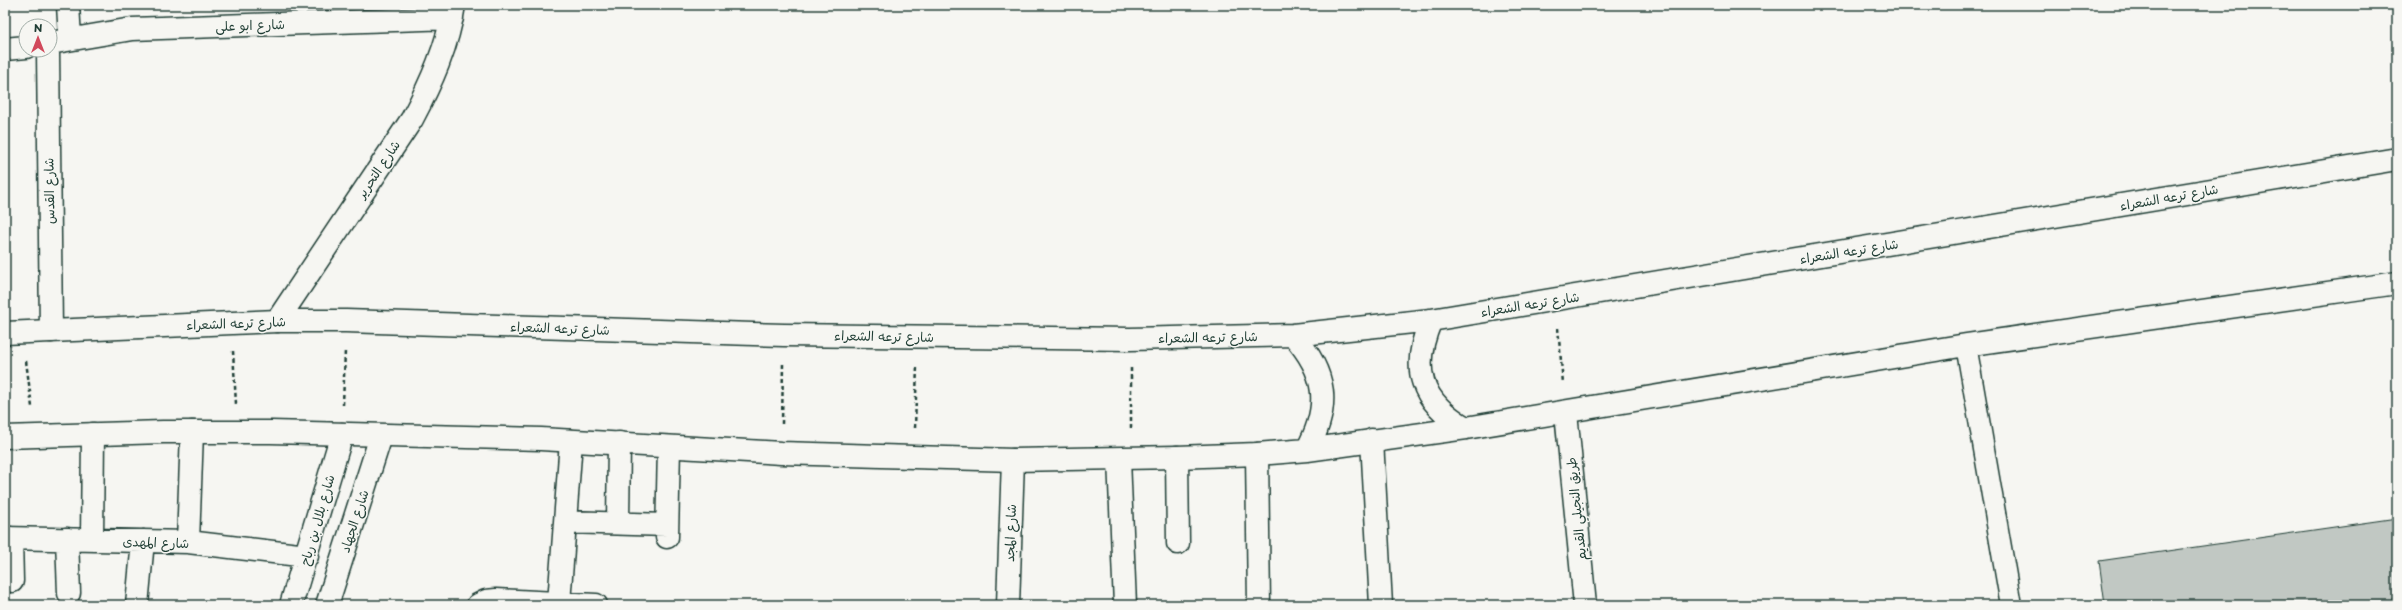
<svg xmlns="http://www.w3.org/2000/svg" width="2402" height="610" font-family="'Playpen Sans','Playpen Sans Arabic',sans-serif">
<rect width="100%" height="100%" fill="#f6f6f2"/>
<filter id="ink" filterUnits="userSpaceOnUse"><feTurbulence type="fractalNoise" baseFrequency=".025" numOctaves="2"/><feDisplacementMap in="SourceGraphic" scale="8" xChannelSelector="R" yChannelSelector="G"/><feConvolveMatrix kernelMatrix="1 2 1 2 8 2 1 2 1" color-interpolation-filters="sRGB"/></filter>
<g filter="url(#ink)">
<!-- building -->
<path fill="#c1c8c3" stroke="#1f3d34" d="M2397 518V605H2105L2099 561Z"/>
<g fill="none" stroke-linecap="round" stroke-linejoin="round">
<!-- lane casing -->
<g stroke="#1f3d34" stroke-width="23">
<path id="lane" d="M1966 345 2011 605"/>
</g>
<!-- street casing -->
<g stroke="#1f3d34" stroke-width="25">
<path id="street" d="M68 5 70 38
M50 43 132 29 452 18
M5 49 26 47
M48 50 51 331
M277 321 412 119C431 83 448 46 454 5
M1566 413 1585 605
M1372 440 1381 605
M1257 454 1259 605
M1177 457 1178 543
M1119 459 1125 605
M566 522 667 525
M618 523 619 443
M667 537 669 447
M5 538 188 542 307 556
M11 538 12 581
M67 539 69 593
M92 540 93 434
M188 542 192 432
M559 603 571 441
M137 605 143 541
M291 605 342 434
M327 605 381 436
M478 605 486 601 496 600 596 605
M1008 605 1013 460"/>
</g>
<!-- highway casing -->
<g stroke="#1f3d34" stroke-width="25">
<path id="highway" d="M1431 320C1410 369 1420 401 1466 428
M5 333 277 321H346L784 335 1130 339 1293 335 1431 320 2397 159
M1293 335C1327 373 1331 406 1307 450
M5 437 163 432H271L541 439 781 453 1013 460 1177 457 1257 454 1307 450 1466 428 1966 345 2397 283"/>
</g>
<!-- path -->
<path stroke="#1f3d34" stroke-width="2.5" stroke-dasharray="4 3" stroke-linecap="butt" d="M1558 328 1563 383
M233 351 236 404
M26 361 32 407
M1131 368V429
M343 405 345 350
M782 424 783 363
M915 428 917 365"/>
<!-- lane -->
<use href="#lane" stroke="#f6f6f2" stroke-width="20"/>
<!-- street -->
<use href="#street" stroke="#f6f6f2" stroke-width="22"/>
<!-- highway -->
<use href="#highway" stroke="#f6f6f2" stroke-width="22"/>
</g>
</g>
<g text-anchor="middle" stroke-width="3" stroke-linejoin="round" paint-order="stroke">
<!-- street labels -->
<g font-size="13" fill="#1f3d34" stroke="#f6f6f2">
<text transform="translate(250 25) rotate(-2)" y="5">شارع ابو على</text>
<text transform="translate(378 169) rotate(-56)" y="5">شارع التحرير</text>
<text transform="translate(49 191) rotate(-91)" y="5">شارع القدس</text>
<text transform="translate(2169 197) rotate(-10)" y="5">شارع ترعه الشعراء</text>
<text transform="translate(1849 251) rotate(-9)" y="5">شارع ترعه الشعراء</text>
<text transform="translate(1530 304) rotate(-9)" y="5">شارع ترعه الشعراء</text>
<text transform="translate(236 323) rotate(-2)" y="5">شارع ترعه الشعراء</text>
<text transform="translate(560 328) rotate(2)" y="5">شارع ترعه الشعراء</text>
<text transform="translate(884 336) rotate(1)" y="5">شارع ترعه الشعراء</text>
<text transform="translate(1208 337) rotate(-1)" y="5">شارع ترعه الشعراء</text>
<text transform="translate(1576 509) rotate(-96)" y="5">طريق النجيلي القديم</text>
<text transform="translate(317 520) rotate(-74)" y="5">شارع بلال بن رباح</text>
<text transform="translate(354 521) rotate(-72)" y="5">شارع الجهاد</text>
<text transform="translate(1010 533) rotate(-88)" y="5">شارع المجد</text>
<text transform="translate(156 542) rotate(2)" y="5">شارع المهدى</text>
</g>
</g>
<!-- margin -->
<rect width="2402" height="610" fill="none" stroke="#f6f6f2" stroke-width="20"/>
<rect x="10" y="10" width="2382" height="590" fill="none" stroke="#1f3d34" stroke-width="1.5" filter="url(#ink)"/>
<!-- north arrow -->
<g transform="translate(38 38)"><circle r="19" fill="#f6f6f2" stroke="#a0aca6"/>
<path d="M0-3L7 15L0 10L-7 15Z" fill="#d1495b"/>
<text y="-6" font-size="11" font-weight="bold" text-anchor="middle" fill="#1f3d34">N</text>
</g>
</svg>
